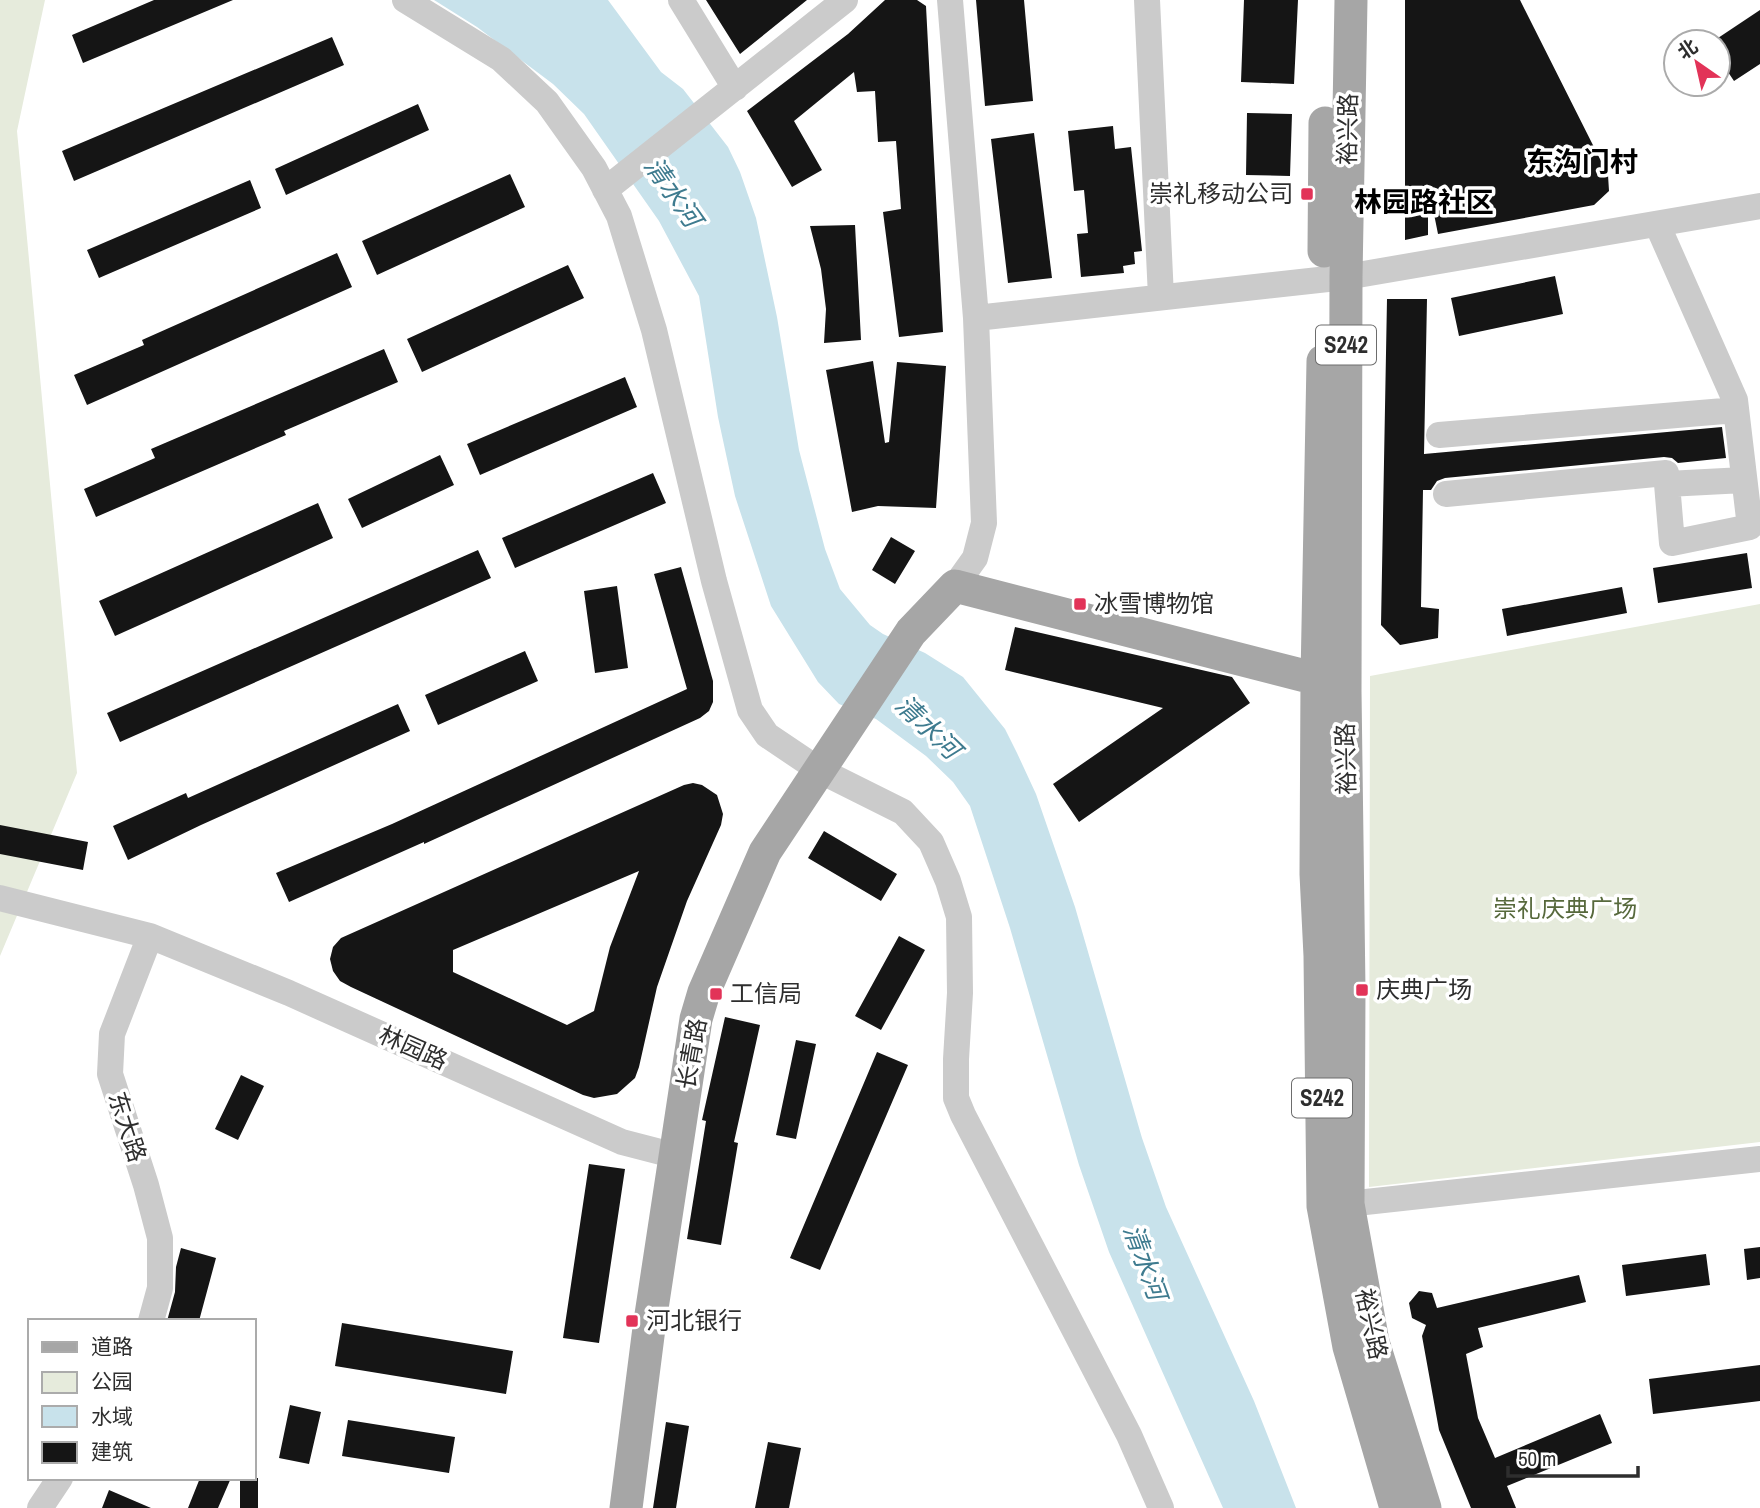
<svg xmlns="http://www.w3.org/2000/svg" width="1760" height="1508" font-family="'Archivo Narrow','Noto Sans SC',sans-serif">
<rect width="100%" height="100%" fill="#fff"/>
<!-- green -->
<path fill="#e6ebdc" d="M0 0H45L17 131 77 773 0 956Z
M1760 604V1142L1369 1187 1370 676Z"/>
<!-- water -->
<path fill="#c8e2eb" d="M434 0H608L661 72 683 89 728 147 740 172 756 218 777 317 799 450 825 549 840 589 870 625 883 634 925 653 963 677 1005 729 1017 753 1036 794 1075 907 1142 1138 1166 1207 1254 1401 1296 1508H1223L1109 1252 1079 1165 1010 928 970 806 953 782 926 756 876 719 839 704 818 682 771 606 735 496 718 417 699 296 659 221 584 114 553 84 477 27Z"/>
<!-- building -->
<path fill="#151515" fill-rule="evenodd" d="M154 0H233L83 63 72 35Z
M706 0H807L740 54Z
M885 0H917L926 6 943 332 899 337 883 212 901 209 896 141 878 142 875 91 857 92 854 72 794 121 822 170 792 187 747 111 848 34Z
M976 0H1024L1033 101 985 106Z
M1244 0H1298L1294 84 1241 82Z
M1405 0H1520L1608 175 1609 191 1594 205 1438 234 1434 214H1428V235L1405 240Z
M1760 10V64L1734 81 1718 57V38Z
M332 37 344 65 74 181 62 151Z
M418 104 429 130 286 195 275 169Z
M1247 113 1292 114 1290 176 1246 175Z
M1113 126 1115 149 1131 147 1142 251 1134 252 1135 264 1123 266 1124 273 1081 277 1077 234 1088 233 1084 190 1074 191 1068 131Z
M1034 133 1052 278 1008 283 991 139Z
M510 174 525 207 377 275 362 241Z
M250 180 261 208 99 278 87 250Z
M855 225 861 340 824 343 826 309 821 269 810 226Z
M337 253 352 287 87 405 74 375 144 345 142 340Z
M568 265 584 298 422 372 407 339Z
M1555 276 1563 314 1459 336 1451 298Z
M1387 299H1427L1424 454 1722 427 1726 458 1678 463 1672 458 1664 457 1445 478 1437 481 1431 490H1423L1421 607 1439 609 1438 638 1400 645 1381 625Z
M384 349 398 382 284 431 286 435 96 517 84 489 155 458 151 449Z
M873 361 885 443 889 442 897 362 946 366 936 508 878 506 852 512 826 370Z
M625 377 637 407 480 475 467 444Z
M440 455 454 485 362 528 348 499Z
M653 473 666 503 515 568 502 538Z
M318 503 333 538 115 636 99 601Z
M891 537 915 551 895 584 872 570Z
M478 550 491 578 120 742 107 713Z
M1747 553 1752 588 1658 603 1653 568Z
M681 567 713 681V702L709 711 700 718 424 844V842L289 902 276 873 392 824 687 689 654 574Z
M617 586 628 668 595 673 584 591Z
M1622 587 1627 613 1507 636 1502 609Z
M1015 627 1232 677 1250 703 1079 822 1053 784 1163 708 1005 670Z
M525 651 538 681 438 725 425 695Z
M398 704 410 731 201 825 128 860 113 826 186 793 188 798Z
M693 783 702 785 717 795 723 814 721 825 687 901 657 987 639 1067 635 1078 617 1094 594 1098 583 1095 351 987 340 981 333 971 330 959 333 947 341 938 684 785ZM639 871 610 947 594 1011 567 1025 453 972V950Z
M0 825 88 842 83 870 0 854Z
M824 831 897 874 881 901 808 858Z
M899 936 925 950 881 1030 855 1016Z
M725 1017 760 1025 734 1142 738 1143 721 1245 687 1239 706 1121 702 1120Z
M796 1040 816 1044 796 1139 776 1135Z
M877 1052 908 1065 820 1270 790 1258Z
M241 1075 264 1086 238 1140 215 1129Z
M589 1164 625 1169 599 1343 563 1338Z
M1760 1247V1278L1747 1280 1744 1249Z
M181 1248 216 1258 199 1321H167L175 1292 176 1267Z
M1706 1254 1710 1285 1626 1296 1622 1265Z
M1579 1275 1586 1302 1478 1328 1483 1347 1466 1354 1478 1418 1495 1458 1600 1414 1612 1443 1507 1486 1516 1508H1471L1439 1430 1422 1336 1426 1325 1412 1318 1409 1303 1419 1291 1432 1293 1437 1308Z
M342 1323 513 1351 506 1394 335 1366Z
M1760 1365V1401L1653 1414 1649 1379Z
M290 1405 321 1412 309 1464 279 1458Z
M348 1420 455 1437 449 1473 342 1456Z
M666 1422 689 1426 676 1508H653Z
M768 1442 801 1448 789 1508H755Z
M200 1478H231L218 1508H188Z
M240 1478H258V1508H240Z
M109 1490 151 1508H102Z"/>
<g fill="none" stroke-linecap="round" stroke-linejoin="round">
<!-- minor -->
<path stroke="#cbcbcb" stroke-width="26" d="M405 0 501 59 547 102 594 168 619 216 654 330 714 581 750 710 767 735 819 770 903 812 931 842 948 881 959 917 960 993 956 1059V1098L963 1115 1129 1435 1161 1508
M681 0 735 88
M950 0 976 318 984 523 975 558 955 586
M1147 0 1161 297
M605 190 845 0
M1657 224 1735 400 1750 527 1672 543 1667 484 1744 480
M976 318 1346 277 1760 206
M1439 435 1736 410
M1446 494 1666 473 1667 484
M0 898 150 936 289 993 622 1142 676 1156
M150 936 112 1034 110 1074 146 1185 160 1238V1288L151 1321
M1329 1206 1760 1159
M40 1508 60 1478"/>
<!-- major -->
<path stroke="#a6a6a6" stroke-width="33" d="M1351 0 1346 277 1345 691 1349 990 1348 1204 1373 1342 1425 1508
M1324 251 1325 123
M1323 361 1317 679 1316 874 1320 956 1323 1206 1349 1347 1396 1508
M626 1508 649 1328 696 1019 704 992 765 852 911 632 955 586 1317 679"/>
</g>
<!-- markers -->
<g fill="#e23358" stroke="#fff" stroke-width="2.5">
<rect x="1300" y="187" width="14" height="14" rx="3.5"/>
<rect x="1073" y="597" width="14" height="14" rx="3.5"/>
<rect x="1355" y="983" width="14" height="14" rx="3.5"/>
<rect x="709" y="987" width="14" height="14" rx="3.5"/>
<rect x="625" y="1314" width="14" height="14" rx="3.5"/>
</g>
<g text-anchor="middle" stroke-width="7" stroke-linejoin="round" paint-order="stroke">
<!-- shield labels -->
<g fill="#fff" stroke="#6d6d6d" stroke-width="2">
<rect x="1316" y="325.5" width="60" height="39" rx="5"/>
<rect x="1292" y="1078.5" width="60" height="39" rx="5"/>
</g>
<g font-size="23" font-weight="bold" fill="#2e2e2e">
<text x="1346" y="353">S242</text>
<text x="1322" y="1106">S242</text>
</g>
<!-- street labels -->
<g font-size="24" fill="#2e2e2e" stroke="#fff">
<text transform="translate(1348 129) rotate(-89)" y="8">裕兴路</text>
<text transform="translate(1346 759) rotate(-91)" y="8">裕兴路</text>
<text transform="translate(413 1048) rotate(24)" y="8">林园路</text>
<text transform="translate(692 1054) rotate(-80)" y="8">长青路</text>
<text transform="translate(127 1127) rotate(72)" y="8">东大路</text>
<text transform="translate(1371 1324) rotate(78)" y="8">裕兴路</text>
</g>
<!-- poi labels -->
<g font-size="24" fill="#2e2e2e" stroke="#fff" text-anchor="start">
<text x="1293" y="202" text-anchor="end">崇礼移动公司</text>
<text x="1094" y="612">冰雪博物馆</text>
<text x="1376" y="998">庆典广场</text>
<text x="730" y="1002">工信局</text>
<text x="646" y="1329">河北银行</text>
</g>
<!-- park labels -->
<g font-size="24" fill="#57693c" stroke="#fff">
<text x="1565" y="917">崇礼庆典广场</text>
</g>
<!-- water labels -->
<g font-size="26" font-style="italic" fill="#3e7b8f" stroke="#fff">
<text transform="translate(673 192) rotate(55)" y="9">清水河</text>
<text transform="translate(928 727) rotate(44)" y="9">清水河</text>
<text transform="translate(1145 1262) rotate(70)" y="9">清水河</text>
</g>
<!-- quarter labels -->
<g font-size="28" font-weight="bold" fill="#000" stroke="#fff">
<text x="1582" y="172">东沟门村</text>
<text x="1424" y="212">林园路社区</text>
</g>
</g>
<!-- legend -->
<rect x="28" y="1319" width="228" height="161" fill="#ffffff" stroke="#ababab" stroke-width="2"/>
<rect x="42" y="1342" width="35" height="10" fill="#a6a6a6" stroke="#ababab" stroke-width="2"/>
<text x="91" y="1354" font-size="21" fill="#2e2e2e">道路</text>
<rect x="42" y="1372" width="35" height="21" fill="#e6ebdc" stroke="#ababab" stroke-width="2"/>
<text x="91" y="1389" font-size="21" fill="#2e2e2e">公园</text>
<rect x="42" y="1406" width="35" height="21" fill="#c8e2eb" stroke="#ababab" stroke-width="2"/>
<text x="91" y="1424" font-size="21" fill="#2e2e2e">水域</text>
<rect x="42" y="1442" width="35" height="21" fill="#151515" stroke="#ababab" stroke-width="2"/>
<text x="91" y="1459" font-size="21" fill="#2e2e2e">建筑</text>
<!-- north arrow -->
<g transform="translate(1697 63) rotate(326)"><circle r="33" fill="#ffffff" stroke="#ababab" stroke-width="2"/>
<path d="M0-5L12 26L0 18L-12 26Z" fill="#e23358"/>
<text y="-10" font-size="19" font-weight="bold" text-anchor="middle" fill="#2e2e2e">北</text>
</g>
<!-- scale -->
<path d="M1508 1466v10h130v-10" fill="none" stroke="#2e2e2e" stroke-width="3.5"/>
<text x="1518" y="1466" font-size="21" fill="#2e2e2e" stroke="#ffffff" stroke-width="5" paint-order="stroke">50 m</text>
</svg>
